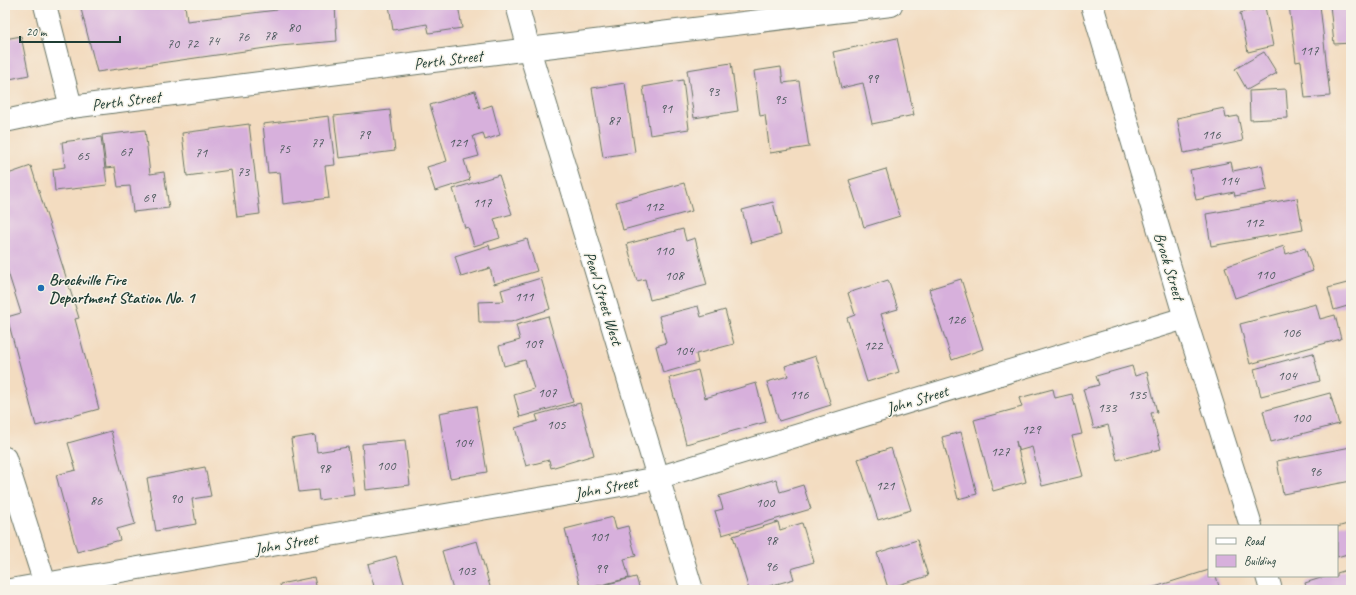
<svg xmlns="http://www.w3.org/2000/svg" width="1356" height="595" font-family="Caveat,sans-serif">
<rect width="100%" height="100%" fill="#f7f3e8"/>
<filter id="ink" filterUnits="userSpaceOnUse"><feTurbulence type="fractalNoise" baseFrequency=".025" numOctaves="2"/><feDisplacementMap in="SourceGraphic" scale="8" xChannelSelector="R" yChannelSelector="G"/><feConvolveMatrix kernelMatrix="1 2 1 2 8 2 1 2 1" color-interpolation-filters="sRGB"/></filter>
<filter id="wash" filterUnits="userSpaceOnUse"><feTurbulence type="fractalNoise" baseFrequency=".012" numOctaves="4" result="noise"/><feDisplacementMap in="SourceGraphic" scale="16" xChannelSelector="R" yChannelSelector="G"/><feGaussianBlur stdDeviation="0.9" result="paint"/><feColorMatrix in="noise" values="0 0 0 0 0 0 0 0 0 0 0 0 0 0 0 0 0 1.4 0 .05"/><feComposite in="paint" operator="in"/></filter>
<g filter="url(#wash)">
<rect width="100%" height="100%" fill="#f3dcc0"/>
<g id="blocks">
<!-- building -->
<path fill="#d7b0dc" d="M80 5H185L187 21 277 10V5H335L337 41 280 46 97 72Z
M389 5H458L462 28 429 33 427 24 393 30Z
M1289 5H1320L1330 96 1305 98 1301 61 1296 62Z
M1330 5H1351V43L1334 44Z
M1265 7 1273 46 1248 52 1240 13Z
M21 36 29 75 5 80V39Z
M897 38 914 115 872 124 863 83 841 88 833 52Z
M1264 52 1277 73 1247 90 1235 69Z
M731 63 738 111 694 118 687 70Z
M781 67 783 83 799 81 809 147 770 153 765 115 760 116 754 71Z
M683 80 689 129 650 135 643 87Z
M625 83 635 152 603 157 592 88Z
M1286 89 1288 118 1250 120 1249 91Z
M475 91 480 109 492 105 500 135 485 140 483 133 473 136 479 156 464 160 470 180 435 191 427 167 447 161 430 105Z
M1224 108 1226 118 1238 116 1243 141 1184 153 1177 118Z
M390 110 395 151 339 158 334 116Z
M329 116 335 165 325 166 329 198 283 204 280 172 268 173 263 124Z
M249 124 260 214 237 217 231 170 187 176 182 133Z
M145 130 150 174 164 172 169 208 133 212 130 186 118 187 115 167 106 168 102 135Z
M101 137 107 185 55 191 53 169 65 167 62 142Z
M1231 162 1233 171 1262 165 1267 190 1235 196 1234 192 1196 200 1190 170Z
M31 166 79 318 75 319 99 409 36 426 7 317 21 313 5 263V175Z
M886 169 900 216 864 227 849 180Z
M499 175 512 214 494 219 500 238 474 246 468 227 465 228 453 189Z
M684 183 692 211 623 230 616 202Z
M1297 198 1303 230 1211 246 1206 214Z
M773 202 781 235 751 243 742 210Z
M683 229 686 241 695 238 707 285 650 300 645 279 637 281 627 244Z
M527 239 537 271 494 284 490 268 461 277 455 256 489 245 490 250Z
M1284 246 1286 254 1305 248 1313 271 1235 298 1225 267Z
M541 278 550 309 511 322H479L478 302 504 301 501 290Z
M961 279 983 349 952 360 929 289Z
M888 280 898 309 881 314 899 372 867 382 847 318 855 315 848 293Z
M1351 282V305L1334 310 1328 288Z
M1316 304 1320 319 1335 315 1341 339 1250 364 1240 324Z
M698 306 701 317 725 310 734 344 696 354 698 363 663 373 656 346 666 343 659 316Z
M548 316 573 402 520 417 514 395 534 389 529 373 525 360 504 366 499 346 520 340 516 325Z
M1313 353 1320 381 1261 396 1254 369Z
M816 356 831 405 779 421 767 382 788 376 785 366Z
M1132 366 1135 376 1147 372 1157 412 1151 413 1161 449 1117 460 1108 425 1094 429 1083 389 1099 385 1096 376Z
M698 370 705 398 756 383 766 422 686 444 669 378Z
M1053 389 1055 398 1072 394 1082 434 1072 436 1083 476 1042 486 1032 447 1018 451 1016 441 1026 482 993 491 974 420 1022 407 1019 398Z
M1330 393 1339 424 1271 442 1263 411Z
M580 403 594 455 551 468 549 460 526 466 515 428 538 421 536 415Z
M476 406 487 472 450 478 439 413Z
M111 431 135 524 117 529 120 540 77 552 56 475 76 470 68 443Z
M961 432 977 494 958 499 942 437Z
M315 435 317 452 348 447 355 495 319 500 318 490 299 492 291 439Z
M405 440 410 485 366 490 362 444Z
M1351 447V481L1283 494 1277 461Z
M891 448 911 510 878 520 858 459Z
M205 467 211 496 192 499 196 524 156 531 147 478Z
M776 479 780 492 803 485 811 509 722 535 715 511 723 509 719 496Z
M613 517 616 529 628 526 632 543 636 556 624 559 629 578 581 590 565 529Z
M778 522 780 530 802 523 814 562 791 569 794 579 756 590H749L733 536Z
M1351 523V553L1337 557V527Z
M917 540 928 576 888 588 877 553Z
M477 541 491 590H453L442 551Z
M396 556 406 590H375L368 564Z
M1350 569 1351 590H1307L1305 583 1327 576H1337V573Z
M1209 570V576H1216L1220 590H1145Z
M314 577 317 590H281L280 584Z
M636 577 640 590H587V589Z"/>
</g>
</g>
<g filter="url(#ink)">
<use href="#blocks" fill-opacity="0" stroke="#697565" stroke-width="1"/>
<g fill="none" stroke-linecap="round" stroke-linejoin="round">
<!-- minor casing -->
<g stroke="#697565" stroke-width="24">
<path id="minor" d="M45 5 71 107
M517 5 529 49
M1092 5 1185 318 1251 526
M5 458 47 590
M1267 576 1271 590
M10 590 615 486 657 478 1185 318"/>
</g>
<!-- tertiary casing -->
<g stroke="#697565" stroke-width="24">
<path id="tertiary" d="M529 49 692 590
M5 121 71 107 529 49 891 5"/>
</g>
<!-- minor -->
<use href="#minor" stroke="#fff" stroke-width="22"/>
<!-- tertiary -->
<use href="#tertiary" stroke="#fff" stroke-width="22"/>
</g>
</g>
<!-- markers -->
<circle fill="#1f6fb2" stroke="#f7f3e8" stroke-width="1.5" cx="41" cy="288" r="4"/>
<g text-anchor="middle" stroke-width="3" stroke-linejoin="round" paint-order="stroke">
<!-- number labels -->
<g font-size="14" fill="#4d5a5e">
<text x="294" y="32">80</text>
<text x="270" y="40">78</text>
<text x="243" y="41">76</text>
<text x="213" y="45">74</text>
<text x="173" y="48">70</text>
<text x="192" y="48">72</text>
<text x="1309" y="55">117</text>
<text x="872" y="83">99</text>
<text x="713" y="96">93</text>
<text x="780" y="104">95</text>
<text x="666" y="113">91</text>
<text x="614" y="125">87</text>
<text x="364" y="139">79</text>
<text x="1211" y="139">116</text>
<text x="317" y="147">77</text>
<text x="458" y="147">121</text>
<text x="284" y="153">75</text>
<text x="126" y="156">67</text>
<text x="201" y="157">71</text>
<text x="83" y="160">65</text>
<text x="243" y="176">73</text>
<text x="1229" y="185">114</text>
<text x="149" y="202">69</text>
<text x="482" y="207">117</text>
<text x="654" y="211">112</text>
<text x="1254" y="227">112</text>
<text x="664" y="255">110</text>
<text x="1265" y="279">110</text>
<text x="674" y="280">108</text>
<text x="524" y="301">111</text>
<text x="956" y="324">126</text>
<text x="1291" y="337">106</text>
<text x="533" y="348">109</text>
<text x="873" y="350">122</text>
<text x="684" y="355">104</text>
<text x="1287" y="380">104</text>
<text x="547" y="397">107</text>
<text x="799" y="399">116</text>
<text x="1137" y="399">135</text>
<text x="1107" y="412">133</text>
<text x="1301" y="422">100</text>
<text x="556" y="429">105</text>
<text x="1031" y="434">129</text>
<text x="463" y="447">104</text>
<text x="1000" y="456">127</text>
<text x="386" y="470">100</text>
<text x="324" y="473">98</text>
<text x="1315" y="476">96</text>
<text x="885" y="490">121</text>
<text x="176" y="503">90</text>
<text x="96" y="505">86</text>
<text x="765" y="507">100</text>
<text x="599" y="541">101</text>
<text x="771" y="545">98</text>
<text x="771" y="571">96</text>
<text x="601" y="573">99</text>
<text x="466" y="575">103</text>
</g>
<!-- street labels -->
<g font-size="16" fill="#1f3d34" stroke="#f7f3e8">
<text transform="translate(448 59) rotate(-7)" y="6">Perth Street</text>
<text transform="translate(126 100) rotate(-7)" y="6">Perth Street</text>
<text transform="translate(1170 266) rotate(73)" y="6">Brock Street</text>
<text transform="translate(604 298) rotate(73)" y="6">Pearl Street West</text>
<text transform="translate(917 399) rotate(-17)" y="6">John Street</text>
<text transform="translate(606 487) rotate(-11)" y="6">John Street</text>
<text transform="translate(286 543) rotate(-10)" y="6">John Street</text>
</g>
<!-- poi labels -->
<g font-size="16" font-weight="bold" fill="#1f3d34" stroke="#f7f3e8" text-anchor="start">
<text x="49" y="285">Brockville Fire<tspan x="49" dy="18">Department Station No. 1</tspan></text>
</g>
</g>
<!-- margin -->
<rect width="1356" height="595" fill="none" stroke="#f7f3e8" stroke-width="20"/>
<!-- legend -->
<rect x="1208" y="525" width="130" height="52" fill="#f7f3e8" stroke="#a1aaa0"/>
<rect x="1216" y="538" width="20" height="6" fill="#ffffff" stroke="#a1aaa0"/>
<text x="1244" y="545" font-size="12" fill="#1f3d34">Road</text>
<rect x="1216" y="555" width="20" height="12" fill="#d7b0dc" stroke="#a1aaa0"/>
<text x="1244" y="565" font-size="12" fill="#1f3d34">Building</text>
<!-- scale -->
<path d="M20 36v6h100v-6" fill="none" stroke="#1f3d34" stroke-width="2"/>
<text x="26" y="36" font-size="12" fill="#1f3d34" stroke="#f7f3e8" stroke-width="3" paint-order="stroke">20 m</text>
</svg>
